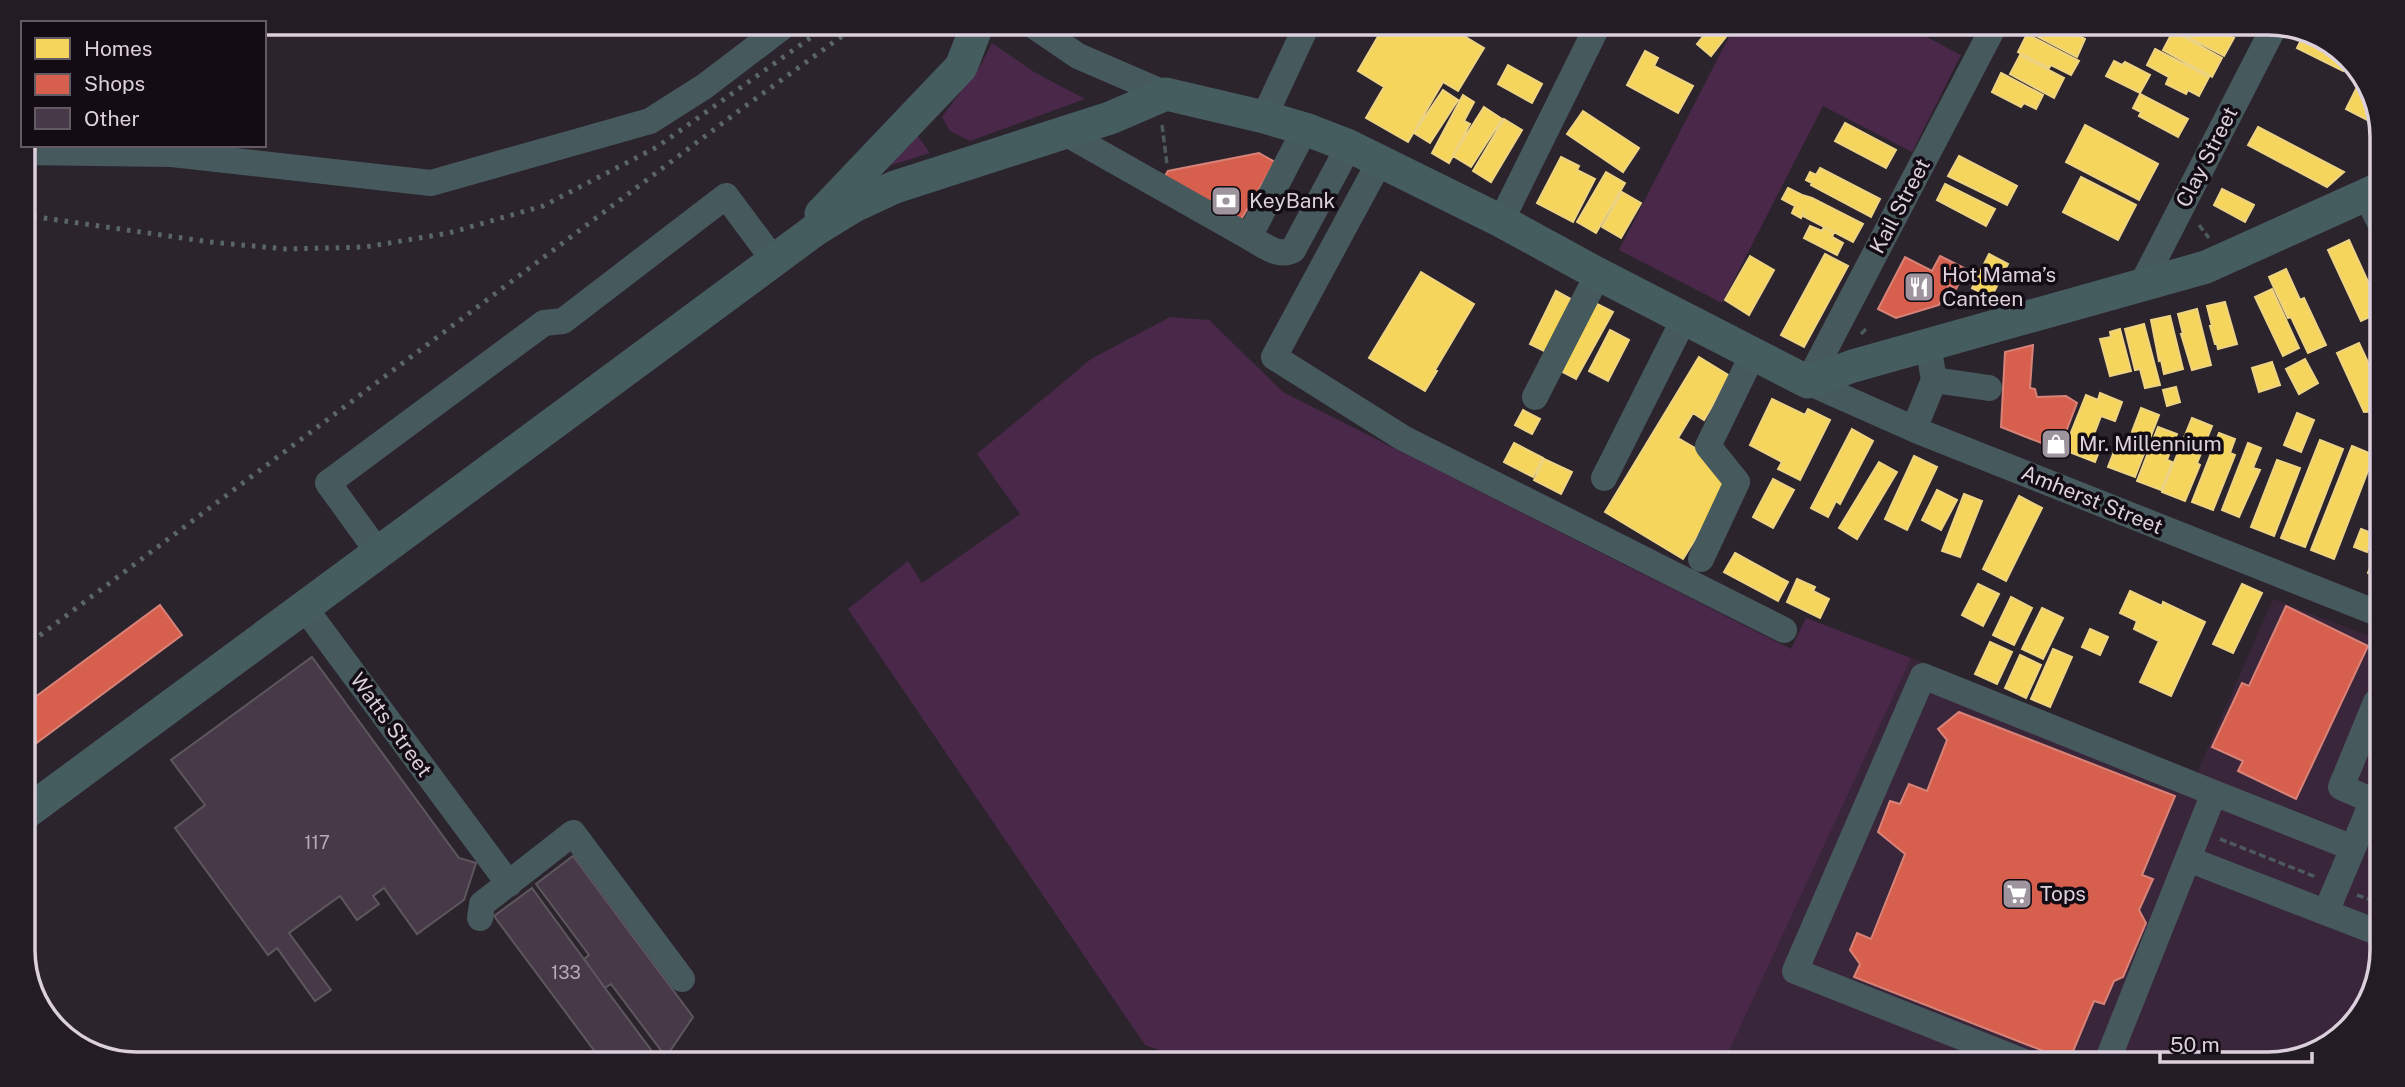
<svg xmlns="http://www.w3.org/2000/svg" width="2405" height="1087" font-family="'Public Sans',sans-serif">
<rect width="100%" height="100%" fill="#2c242d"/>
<!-- built -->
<path fill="#3a263a" d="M2273 599 2377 639 2373 994 2332 1045 2269 1064 1724 1062 1911 658 2197 773Z"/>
<!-- green -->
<path fill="#49284a" d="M1733 29 1913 30 1961 55 1912 152 1823 106 1722 303 1619 250Z
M992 43 1034 72 1085 99 970 141 950 131 942 117 982 63Z
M917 135 930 153 882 168Z
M1170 317 1209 320 1283 392 1791 649 1806 618 1911 658 1724 1062 1187 1060 1145 1045 848 609 908 561 922 583 1020 514 977 454 1091 359Z"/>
<!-- homes -->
<path fill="#f6d55c" stroke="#eed482" stroke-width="2" d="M1383 28H1468L1464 36 1484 48 1458 91 1443 82 1408 142 1366 118 1384 87 1358 71Z
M1709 29H1723L1728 34 1711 56 1697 44Z
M2025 30 2069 31 2085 39 2077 57Z
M2173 31 2222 58 2212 77 2163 50Z
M2186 31H2221L2234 38 2224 56 2184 35Z
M2305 32H2312L2348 61 2343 71 2297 48Z
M2027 34 2079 61 2071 75 2051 65 2049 68 2018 52Z
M2155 49 2209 77 2199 96 2188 90 2186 94 2166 84 2169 77 2147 65Z
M1645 51 1658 58 1654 66 1693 86 1678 113 1627 85Z
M2020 55 2064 78 2054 98 2010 74Z
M2114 61 2122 65 2125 62 2150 75 2140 93 2106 76Z
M1508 65 1542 84 1532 103 1498 84Z
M2001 73 2043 95 2036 109 2024 103 2021 107 1992 92Z
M2363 75 2376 112 2371 122 2346 109Z
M1443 90 1458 100 1430 143 1414 133Z
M2140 94 2188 119 2178 137 2139 116 2141 112 2133 108Z
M1463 95 1474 102 1464 121 1470 124 1449 163 1432 153Z
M1484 107 1502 119 1471 167 1453 156Z
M1583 111 1639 148 1623 172 1567 134Z
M1504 119 1522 130 1491 182 1473 171Z
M1845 123 1896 150 1886 168 1835 141Z
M2085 125 2158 164 2139 200 2066 162Z
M2258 127 2344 172 2327 187 2248 145Z
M1959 156 2017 186 2007 205 1948 176Z
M1561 157 1579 166 1577 170 1595 179 1573 222 1537 203Z
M1820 168 1880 199 1871 217 1811 185 1812 183 1806 180 1810 172 1816 175Z
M1606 172 1625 183 1596 233 1577 222Z
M2081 177 2136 205 2118 240 2063 212Z
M1945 184 1995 209 1986 226 1937 200Z
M1788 188 1802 195 1812 198 1863 224 1853 242 1803 216 1804 211 1801 218 1792 213 1795 206 1782 199Z
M2222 189 2254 205 2245 222 2214 205Z
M1622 192 1641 203 1621 238 1602 227Z
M1810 226 1822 231 1824 227 1834 232 1832 237 1843 243 1837 255 1804 238Z
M2349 240 2380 308V312L2361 321 2328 250Z
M1825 254 1848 266 1804 347 1781 335Z
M1989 254 2008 264 1991 298 1972 288Z
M1750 256 1774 270 1749 315 1725 300Z
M2286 269 2300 300 2304 298 2326 345 2308 353 2291 317 2288 318 2269 277Z
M1421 272 1474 304 1435 370 1437 371 1425 391 1369 358Z
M2272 289 2299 348 2283 356 2255 297Z
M1556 291 1576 302 1550 354 1530 344Z
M1593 302 1613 312 1576 379 1557 369Z
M2225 302 2237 344 2218 349 2217 344H2215L2210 326H2212L2207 306Z
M2197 309 2211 365 2192 370 2181 334H2183L2178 314Z
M2170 316 2183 369 2164 374 2161 360 2159 361 2151 320Z
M2144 324 2160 385 2145 388 2140 369 2135 370 2125 329Z
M2120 329 2131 371 2110 376 2100 339 2111 337 2110 332Z
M1610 330 1629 340 1608 381 1589 371Z
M2359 343 2379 386V411L2364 412 2337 353Z
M1699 357 1730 376 1704 420 1693 413 1678 438 1712 458 1732 480 1683 559 1605 512Z
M2305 359 2318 383 2299 394 2286 369Z
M2272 362 2280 385 2259 392 2252 368Z
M2176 387 2180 402 2167 406 2163 390Z
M2100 393 2122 402 2115 421 2101 416 2093 437 2103 441 2095 462 2064 450 2086 395 2098 400Z
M1772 399 1805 415 1808 409 1830 420 1800 480 1778 469 1782 462 1750 445Z
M2141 408 2159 415 2135 477 2108 467 2119 439 2128 442Z
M1523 410 1540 419 1532 434 1515 425Z
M2297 413 2314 420 2301 452 2284 445Z
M2192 418 2212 426 2197 463 2200 465 2185 501 2162 492Z
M2158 427 2177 434 2167 460 2172 462 2161 490 2137 481Z
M1852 429 1873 441 1840 504 1836 501 1828 517 1811 508Z
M2219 433 2235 439 2230 453 2235 455 2213 510 2192 502Z
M2320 440 2343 449 2305 547 2281 538Z
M1514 443 1543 458 1533 477 1504 462Z
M2248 443 2261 448 2253 468 2260 470 2239 517 2222 510Z
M2352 446 2374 455 2334 559 2311 550Z
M1914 456 1937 467 1907 530 1885 519Z
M1544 459 1572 472 1561 494 1534 480Z
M2277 460 2300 468 2274 536 2251 527Z
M1879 462 1897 472 1857 539 1839 528Z
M1773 479 1794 490 1773 528 1753 517Z
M1937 490 1957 500 1941 530 1922 520Z
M1964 494 1982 501 1960 557 1942 551Z
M2019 496 2042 508 2006 581 1983 569Z
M2361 529 2374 534 2367 552 2354 547Z
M2378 547V577L2368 573Z
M1735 553 1788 582 1778 601 1724 572Z
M1797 579 1815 587 1813 591 1829 599 1820 618 1787 602Z
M1978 584 1999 594 1983 626 1962 615Z
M2242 584 2262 593 2233 653 2213 644Z
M2130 591 2162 606 2163 602 2205 622 2171 696 2140 682 2159 641 2134 629 2137 621 2120 613Z
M2011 597 2032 608 2014 645 1993 635Z
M2042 608 2063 618 2043 659 2022 649Z
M2090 629 2108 637 2100 655 2082 647Z
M1990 642 2012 652 1997 684 1975 674Z
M2053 649 2072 657 2050 707 2031 699Z
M2020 655 2041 665 2026 698 2005 688Z"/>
<!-- shops -->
<path fill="#d6604d" stroke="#d88278" stroke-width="2" d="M1259 153 1275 162 1239 223 1163 179 1168 171Z
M1940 256 1966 269 1956 289 1949 285 1939 305 1896 318 1878 309 1905 257 1932 271Z
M2033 345 2030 388 2035 389 2037 397 2066 396 2077 403 2059 450 2001 427 2005 352Z
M160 605 182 635 23 753V706Z
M2286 606 2368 646 2296 799 2238 771 2243 761 2212 747 2242 683 2249 686Z
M1959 712 2175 796 2142 875 2153 879 2139 910 2146 923 2123 977 2114 981 2104 1004 2094 1001 2069 1061 1854 977 1860 964 1850 950 1857 933 1871 939 1905 854 1878 832 1890 801 1900 804 1909 784 1927 791 1947 740 1938 729Z"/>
<!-- building -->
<path fill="#473947" stroke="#5e575e" stroke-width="2" d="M312 657 459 858 476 863 464 900 417 934 384 888 373 896 379 904 357 920 340 896 289 933 331 990 315 1001 277 948 268 955 175 828 205 805 171 760Z
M573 856 693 1017 666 1057 611 984 605 988 584 959 589 955 536 884Z
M532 888 605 988 657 1058 599 1057 494 916Z"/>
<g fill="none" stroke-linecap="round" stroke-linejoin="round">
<!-- path -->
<path stroke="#4c595d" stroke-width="3.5" stroke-dasharray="7 3.5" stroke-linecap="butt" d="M1162 125 1167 164
M2199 225 2209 238
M1861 334 1867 328
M2220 839 2316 877
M2357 895 2374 901
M2370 900 2374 889"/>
<!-- minor -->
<path stroke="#465a5e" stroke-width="26" d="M1034 26 1078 56 1166 94
M1992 30 1808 382 1923 433 2377 613
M1264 117 1306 27
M1065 133 1249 237 1305 129
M23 152 172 154 431 183 650 121 705 86 785 25
M1380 161 1274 357 1403 438 1784 630
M2366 195 2381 225
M1501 221 1596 29
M1249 237C1262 244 1278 258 1293 250L1349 146
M2142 284 2272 31
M1934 380 1989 388
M1535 397 1598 274
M1914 429 1934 380 1928 345
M1604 478 1684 319
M378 552 328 483 544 323 563 321 726 196 773 259
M1701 559 1737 482 1708 446 1753 354
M304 607 509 884
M2373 801 2341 787 2376 702
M2188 859 2374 931
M2326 912 2353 848
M480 918 482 904 573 833 682 979
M2027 1063 1795 971 1923 676 2214 793
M2106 1064 2214 793 2353 848 2375 795"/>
<!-- major -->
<path stroke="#465d60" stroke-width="33" d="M821 214 961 67 977 26
M23 815 815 230 854 206 895 187 1110 118 1166 94 1264 117 1305 129 1349 146 1501 221 1598 274 1808 382 1853 366 2206 267 2381 188"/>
<!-- rail -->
<path stroke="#5a666a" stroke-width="5" stroke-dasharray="3.5 7" stroke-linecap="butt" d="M23 215 210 242 286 249 365 247 449 233 543 206 657 147 827 26
M23 648 740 110 856 26"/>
</g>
<!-- icons -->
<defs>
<g id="bank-square" transform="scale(1.575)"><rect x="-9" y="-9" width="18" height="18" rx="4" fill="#9e949e" stroke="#140c14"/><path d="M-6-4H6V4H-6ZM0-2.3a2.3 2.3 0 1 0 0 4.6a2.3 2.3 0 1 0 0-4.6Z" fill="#fff"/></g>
<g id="restaurant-square" transform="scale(1.575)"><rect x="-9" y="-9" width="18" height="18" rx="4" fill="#9e949e" stroke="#140c14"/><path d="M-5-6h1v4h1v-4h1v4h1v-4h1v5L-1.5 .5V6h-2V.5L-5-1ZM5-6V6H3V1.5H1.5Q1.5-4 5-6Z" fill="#fff"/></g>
<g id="shop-square" transform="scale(1.575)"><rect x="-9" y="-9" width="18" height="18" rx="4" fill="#9e949e" stroke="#140c14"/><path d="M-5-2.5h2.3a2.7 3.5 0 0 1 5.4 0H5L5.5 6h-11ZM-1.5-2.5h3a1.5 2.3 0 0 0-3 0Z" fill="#fff"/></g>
<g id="supermarket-square" transform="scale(1.575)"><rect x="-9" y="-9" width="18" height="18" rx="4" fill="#9e949e" stroke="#140c14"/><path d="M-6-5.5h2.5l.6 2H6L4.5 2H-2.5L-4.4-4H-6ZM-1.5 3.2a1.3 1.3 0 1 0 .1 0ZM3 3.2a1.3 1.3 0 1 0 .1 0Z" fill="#fff"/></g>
</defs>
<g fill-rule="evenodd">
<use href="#bank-square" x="1226" y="201"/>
<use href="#restaurant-square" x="1919" y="287"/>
<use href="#shop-square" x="2056" y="444"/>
<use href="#supermarket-square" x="2017" y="894"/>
</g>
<g text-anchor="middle" stroke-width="7" stroke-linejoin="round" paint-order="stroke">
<!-- number labels -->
<g font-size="18" fill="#b6aab6">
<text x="317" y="849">117</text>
<text x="566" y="979">133</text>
</g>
<!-- street labels -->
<g font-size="21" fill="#dbd0db" stroke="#140c14">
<text transform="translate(2207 157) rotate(-63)" y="7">Clay Street</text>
<text transform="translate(1900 206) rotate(-62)" y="7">Kail Street</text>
<text transform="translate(2092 500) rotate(22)" y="7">Amherst Street</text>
<text transform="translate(391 725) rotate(54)" y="7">Watts Street</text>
</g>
<!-- poi labels -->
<g font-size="21" fill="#dbd0db" stroke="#140c14" text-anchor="start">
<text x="1249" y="208">KeyBank</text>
<text x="1942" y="282">Hot Mama’s<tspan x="1942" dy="24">Canteen</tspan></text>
<text x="2079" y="451">Mr. Millennium</text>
<text x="2040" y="901">Tops</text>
</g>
</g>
<!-- crop -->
<path d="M0 0H2405V1087H0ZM137 35H2268A102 102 0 0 1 2370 137V950A102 102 0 0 1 2268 1052H137A102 102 0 0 1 35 950V137A102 102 0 0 1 137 35Z" fill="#241c24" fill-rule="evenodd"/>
<path fill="none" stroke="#dbd0db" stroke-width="3.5" d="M137 35H2268A102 102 0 0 1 2370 137V950A102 102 0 0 1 2268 1052H137A102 102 0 0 1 35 950V137A102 102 0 0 1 137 35Z"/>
<!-- legend -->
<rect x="21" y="21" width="245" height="126" fill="#140c14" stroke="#645a64" stroke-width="2"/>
<rect x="35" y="38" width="35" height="21" fill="#f6d55c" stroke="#645a64" stroke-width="2"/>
<text x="84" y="56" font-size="21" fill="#dbd0db">Homes</text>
<rect x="35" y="74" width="35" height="21" fill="#d6604d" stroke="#645a64" stroke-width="2"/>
<text x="84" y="91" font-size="21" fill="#dbd0db">Shops</text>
<rect x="35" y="108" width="35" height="21" fill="#473947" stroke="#645a64" stroke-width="2"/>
<text x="84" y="126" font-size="21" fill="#dbd0db">Other</text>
<!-- scale -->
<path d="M2160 1052v10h152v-10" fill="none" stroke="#dbd0db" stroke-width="3.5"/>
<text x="2170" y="1052" font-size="21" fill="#dbd0db" stroke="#140c14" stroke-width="5" paint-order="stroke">50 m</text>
</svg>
